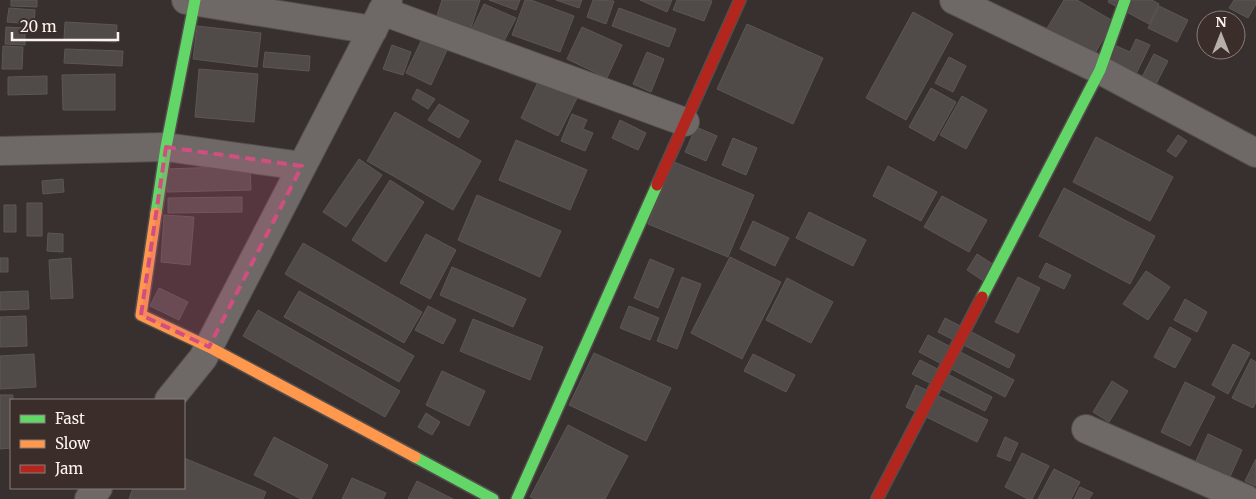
<svg xmlns="http://www.w3.org/2000/svg" width="1256" height="499" font-family="Merriweather,serif">
<rect width="100%" height="100%" fill="#37302e"/>
<!-- building -->
<path fill="#504a48" stroke="#5c5654" d="M11 0H37V7L11 6Z
M442 0H480L471 28 436 19Z
M489 0H520L516 10Z
M525 0H531L574 16 560 52 512 35Z
M556 0H582L579 8Z
M593 0 614 1 606 24 587 17Z
M640 0H672L667 12Z
M677 0H710L712 1 704 21 673 10Z
M1064 0H1077L1113 21 1093 57 1046 30Z
M1109 0H1152L1159 4 1149 24 1108 2Z
M1234 0H1256V4L1248 18 1229 8Z
M484 4 516 18 503 43 472 29Z
M1159 6 1188 20 1177 42 1148 28Z
M9 8 35 10 34 24 7 22Z
M619 8 676 29 669 47 612 26Z
M913 12 953 34 906 120 866 98Z
M65 22 117 25 116 42 64 39Z
M747 24 823 58 793 124 717 89Z
M197 26 261 33 257 67 193 59Z
M6 27 25 28V45L5 44Z
M582 27 622 45 607 78 567 59Z
M423 37 448 48 431 85 406 73Z
M1136 39 1150 45 1135 76 1103 62 1112 44 1130 52Z
M392 45 411 52 403 75 383 69Z
M3 46 23 47 22 69H2Z
M65 49 123 51 122 66 64 63Z
M265 52 310 56 309 71 263 67Z
M647 52 664 59 651 92 633 84Z
M1154 54 1168 61 1155 86 1141 79Z
M949 57 966 66 953 92 935 83Z
M199 69 258 74 254 122 195 117Z
M115 74V110H63L62 75Z
M47 76V94L8 95V77Z
M539 80 577 98 558 136 521 118Z
M931 88 956 102 934 141 909 127Z
M417 89 435 99 428 109 412 99Z
M962 96 987 110 966 149 940 135Z
M439 104 469 121 459 138 428 120Z
M395 112 481 161 453 210 367 161Z
M572 114 587 120 583 129 593 133 585 151 561 141Z
M620 120 646 133 638 150 612 138Z
M696 127 717 136 706 161 685 152Z
M1178 135 1187 141 1176 157 1167 151Z
M1096 137 1173 177 1150 221 1073 182Z
M733 138 757 148 746 175 722 165Z
M516 140 587 170 570 210 499 180Z
M359 159 382 175 346 227 323 212Z
M674 162 754 195 728 257 648 224Z
M250 166 251 190 167 192 166 169Z
M888 166 937 192 921 221 873 196Z
M63 179 64 192 43 194 42 181Z
M390 180 424 202 386 262 352 240Z
M1064 188 1155 236 1130 284 1039 236Z
M477 195 561 231 540 277 458 240Z
M942 196 987 220 969 252 924 227Z
M242 197V212L168 213V198Z
M27 203H42V236H27Z
M4 205H16V232H4Z
M809 212 866 240 853 266 796 238Z
M164 215 194 217 190 265 161 262Z
M753 221 789 238 775 266 740 249Z
M48 233 63 234V252L47 251Z
M426 234 456 250 430 299 400 283Z
M303 243 422 312 404 343 285 274Z
M977 254 999 268 988 284 967 270Z
M730 257 781 282 742 359 691 333Z
M0 258H8V272H0Z
M71 258 73 298 51 299 49 260Z
M650 259 674 269 658 308 634 298Z
M1046 263 1071 275 1064 289 1039 277Z
M452 267 526 299 513 327 440 295Z
M1146 271 1170 287 1148 320 1123 304Z
M682 277 701 284 677 349 657 341Z
M1018 277 1040 288 1018 333 995 322Z
M787 278 833 302 811 343 766 320Z
M159 288 188 302 179 320 150 306Z
M28 291 29 309 0 310V292Z
M299 291 414 356 399 382 284 317Z
M1185 299 1207 312 1197 332 1174 320Z
M428 306 456 320 443 344 415 330Z
M629 306 659 318 650 340 620 328Z
M258 310 400 391 385 417 243 336Z
M26 316 27 346 0 347V317Z
M945 318 1015 355 1009 368 938 332Z
M473 319 543 347 530 380 460 351Z
M1170 327 1191 339 1175 368 1154 357Z
M928 335 1014 380 1005 397 919 352Z
M1233 344 1250 353 1228 394 1212 385Z
M594 353 671 388 646 441 569 405Z
M34 354 36 387 0 389V356Z
M753 354 795 375 786 392 744 371Z
M1251 359 1256 362V402L1253 408 1232 398Z
M920 360 992 397 985 411 912 374Z
M442 371 485 391 469 426 426 405Z
M1112 381 1128 391 1109 422 1093 412Z
M1185 382 1215 397 1190 446 1161 432Z
M916 385 988 420 977 442 906 407Z
M0 395H13L11 448 0 449Z
M426 413 440 422 432 435 418 427Z
M568 425 628 456 605 499H535L530 497Z
M1208 434 1242 450 1229 479 1195 463Z
M274 437 328 465 311 499H301L254 475Z
M1005 437 1018 443 1010 461 997 456Z
M1022 453 1049 466 1032 499H1028L1005 487Z
M184 458 266 492 263 499H129L133 488H184Z
M1256 459V486L1245 481Z
M1054 469 1080 482 1071 499H1038Z
M352 478 386 493 383 499H342Z
M417 481 453 499H408Z
M1080 487 1093 493 1089 499H1074Z"/>
<g fill="none" stroke-linecap="round" stroke-linejoin="round">
<!-- street casing -->
<g stroke="#534d4b" stroke-width="30">
<path id="street" d="M186 0 373 30
M954 0 1100 70 1256 153
M382 11 685 122
M0 151 166 147 302 166
M169 400 203 358 388 0
M1086 429 1246 499
M89 499 98 488"/>
</g>
<!-- fast casing -->
<g stroke="#534d4b" stroke-width="14">
<path id="fast" d="M156 213 166 147 195 0
M982 297 1100 70 1125 0
M415 457 493 499
M517 499 657 185"/>
</g>
<!-- slow casing -->
<g stroke="#534d4b" stroke-width="14">
<path id="slow" d="M156 213 141 315 209 347 415 457"/>
</g>
<!-- jam casing -->
<g stroke="#534d4b" stroke-width="14">
<path id="jam" d="M657 185 740 0
M877 499 982 297"/>
</g>
<!-- street -->
<use href="#street" stroke="#6e6967" stroke-width="28"/>
<!-- fast -->
<use href="#fast" stroke="#63d668" stroke-width="11"/>
<!-- slow -->
<use href="#slow" stroke="#ff974d" stroke-width="11"/>
<!-- jam -->
<use href="#jam" stroke="#b3261e" stroke-width="11"/>
</g>
<!-- marked area -->
<path fill="#d04f80" fill-opacity="0.2" stroke="#d04f80" stroke-width="4" stroke-dasharray="10 6" stroke-linejoin="round" d="M166 147 302 166 209 347 141 315Z"/>
<!-- legend -->
<rect x="10" y="399" width="175" height="90" fill="#3b2e2a" stroke="#887d79"/>
<rect x="20" y="415" width="25" height="8" fill="#63d668" stroke="#887d79"/>
<text x="55" y="424" font-size="15" fill="#fcf3f0">Fast</text>
<rect x="20" y="440" width="25" height="8" fill="#ff974d" stroke="#887d79"/>
<text x="55" y="449" font-size="15" fill="#fcf3f0">Slow</text>
<rect x="20" y="465" width="25" height="8" fill="#b3261e" stroke="#887d79"/>
<text x="55" y="474" font-size="15" fill="#fcf3f0">Jam</text>
<!-- north arrow -->
<g transform="translate(1221 35)"><circle r="24" fill="#3b2e2a" stroke="#887d79"/>
<path d="M0-4L9 19L0 12L-9 19Z" fill="#b7afac"/>
<text y="-8" font-size="14" font-weight="bold" text-anchor="middle" fill="#fcf3f0">N</text>
</g>
<!-- scale -->
<path d="M12 32v8h106v-8" fill="none" stroke="#fcf3f0" stroke-width="2.5"/>
<text x="20" y="32" font-size="15" fill="#fcf3f0" stroke="#3b2e2a" stroke-width="4" paint-order="stroke">20 m</text>
</svg>
